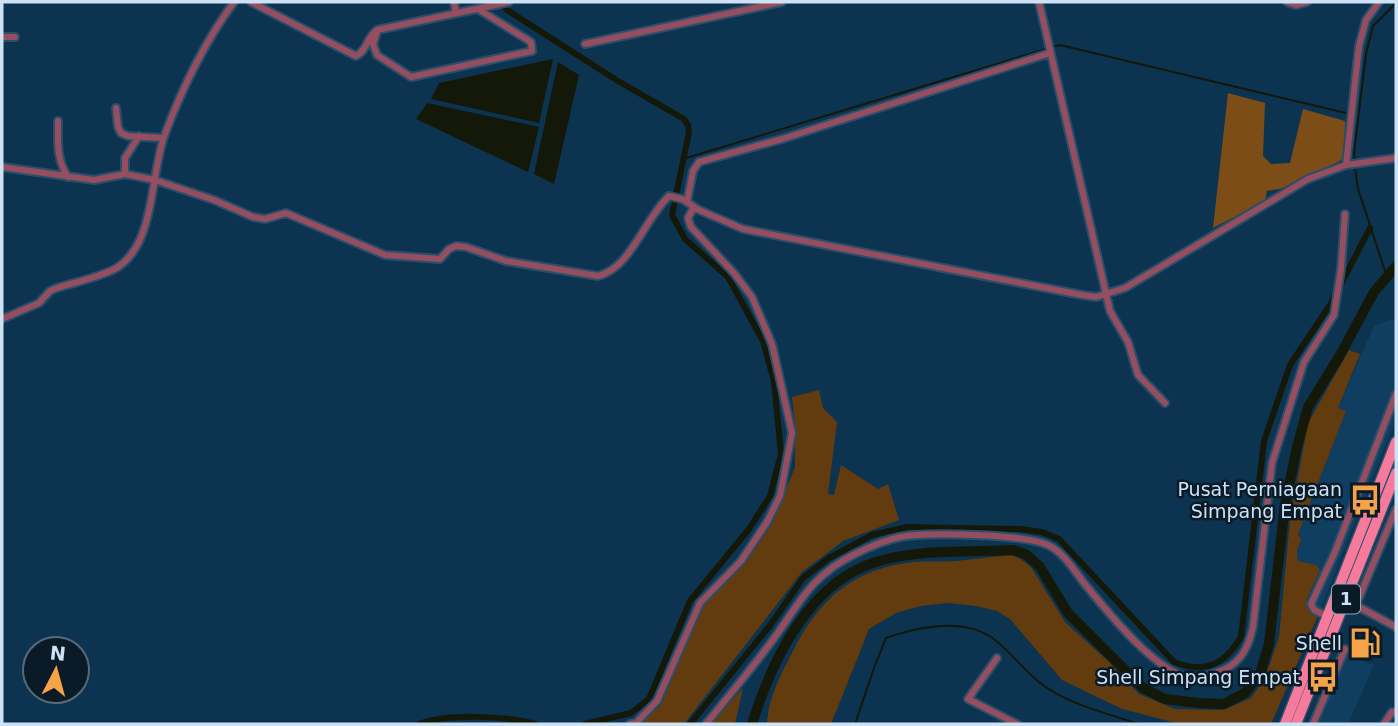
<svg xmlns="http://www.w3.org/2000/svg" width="1398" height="726" font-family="'DejaVu Sans',sans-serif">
<rect width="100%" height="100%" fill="#0c3350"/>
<!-- built -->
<path fill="#0f3e60" d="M1392 319 1396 320V419L1317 618 1305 601 1316 565 1298 561 1297 551 1301 539 1298 534 1346 411 1338 408 1374 326Z
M1338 652 1374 665 1348 724H1308Z"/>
<!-- green -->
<path fill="#623b0e" d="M1349 350 1360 354 1338 408 1346 411 1298 534 1301 539 1297 551 1298 561 1316 565 1320 570 1306 601 1310 603 1309 606 1317 618 1271 724H1180L1122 709 1062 680 1010 619 997 611 976 606 948 603 921 606 896 613 869 629 831 724H767C768 698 782 672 794 649 820 598 855 568 914 562 928 561 942 562 957 561 974 559 992 557 1010 555L1019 558 1031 567 1065 622 1109 662 1139 694 1175 709 1223 710 1251 698 1265 678 1279 637 1290 520 1308 423Z
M819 390 823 408 837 422 828 494 834 495 841 465 878 489 888 484 899 520 843 541 802 572 684 724H640L661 705 703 604 746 562 772 524 795 467V425L792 397Z
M743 688 735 724H711Z"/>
<!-- forest -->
<path fill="#7d4d17" d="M1228 93 1265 103 1263 156 1271 164 1290 163 1303 109 1345 121 1344 159 1280 189 1267 191 1265 201 1213 228Z"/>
<!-- water -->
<path fill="#131808" d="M553 59 539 123 431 99 439 83Z
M558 62 579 75 554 184 534 174Z
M427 103 539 127 528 172 416 119Z"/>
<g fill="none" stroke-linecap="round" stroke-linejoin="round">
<!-- stream -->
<path stroke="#131808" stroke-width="2" d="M1051 47 1060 45 1346 113
M683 159 1046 49
M1355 162 1354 153 1366 54 1373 26 1396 3
M1355 168 1358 189 1387 277
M855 724 874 668 886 638C918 627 961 617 991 637 1009 649 1022 669 1039 682 1066 704 1106 713 1139 724"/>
<!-- canal -->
<path stroke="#131808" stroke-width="6" d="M499 2 507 10 618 81 684 119 688 125 689 132 672 215 685 239 728 277 763 341 774 381 781 454 770 496 749 529 690 601 649 699 631 713 585 724
M419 724C448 713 506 716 535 724
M690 724 771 624 803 578 829 558 872 535 907 527 952 528 1021 529 1042 532 1059 539 1174 662C1205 674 1224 665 1241 637L1264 441 1290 365 1330 305 1370 228"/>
<!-- river -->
<path stroke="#131808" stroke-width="10" d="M752 724C772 660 810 580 879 561 922 549 970 552 1014 550L1027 555 1040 567 1068 613 1143 688 1165 699 1199 703 1224 704 1245 693 1260 674 1269 644 1285 505 1297 447 1308 407 1339 357 1374 292 1396 266"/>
<!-- minor casing -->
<g stroke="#2b4f6a" stroke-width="10">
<path id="minor" d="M251 2 356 56C367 51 367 37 377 30L509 2
M454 2 456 13
M1039 2 1110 311 1128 342 1138 375 1165 403
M1287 2 1296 5 1307 2
M377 32 373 44 377 55 411 77 532 51 531 42 478 9
M2 37H15
M585 44 782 2
M116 108 118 127 121 133 128 136 163 138
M58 121C58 142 56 159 68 177
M1346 165 1359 46 1366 20 1379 2
M2 167 94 180 125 174 155 180 214 200 253 217 265 219 286 213 385 255 440 259 449 249 456 246 466 247 506 261 598 276C631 268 645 218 669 196L682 199 699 210 743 229 1082 295 1096 297 1125 288 1308 179 1346 165 1396 158
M125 174V158L139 136
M687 202 693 171 699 162 782 139 1050 53
M2 319 39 303 50 291 57 288C72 283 105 276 118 267 156 242 150 173 165 134 183 86 204 43 234 2
M1346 600 1396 627
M1356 605 1396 509
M1327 616 1314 610 1311 604 1335 552 1396 394
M997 658 968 699 1017 724
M630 724 636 723 657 701 700 603 741 561 767 522 780 496 792 433 772 344 752 297 734 273 691 227 688 218 694 207
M706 724C727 698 749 672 769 645 799 606 807 578 855 554 869 547 885 540 900 537 925 532 1026 534 1048 545 1063 552 1074 570 1084 583 1105 609 1156 673 1189 677 1198 678 1207 676 1215 673 1239 666 1248 650 1253 627L1272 463 1304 362 1334 315 1341 269 1345 214
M1313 724 1345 649
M1384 724 1392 712H1396"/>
</g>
<!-- trunk casing -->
<g stroke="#2b4f6a" stroke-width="13">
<path id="trunk" d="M1285 724 1396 442
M1296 724 1396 473"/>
</g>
<!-- minor -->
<use href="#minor" stroke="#954e60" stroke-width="6"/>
<!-- trunk -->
<use href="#trunk" stroke="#f67a9c" stroke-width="10"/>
</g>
<!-- icons -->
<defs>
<g id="bus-bare" transform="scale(2.415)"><path d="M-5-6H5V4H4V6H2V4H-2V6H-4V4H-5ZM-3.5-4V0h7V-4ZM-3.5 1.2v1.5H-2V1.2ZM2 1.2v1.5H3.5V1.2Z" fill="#f6a247" stroke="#0a1a27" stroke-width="2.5" paint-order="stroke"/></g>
<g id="fuel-bare" transform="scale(2.415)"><path d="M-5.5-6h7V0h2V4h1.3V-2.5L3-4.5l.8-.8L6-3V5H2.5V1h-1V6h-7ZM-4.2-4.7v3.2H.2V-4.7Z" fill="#f6a247" stroke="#0a1a27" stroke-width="2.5" paint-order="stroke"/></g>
</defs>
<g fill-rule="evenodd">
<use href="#bus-bare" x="1365" y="500"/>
<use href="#fuel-bare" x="1365" y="643"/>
<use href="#bus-bare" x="1323" y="677"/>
</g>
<g text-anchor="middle" stroke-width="5" stroke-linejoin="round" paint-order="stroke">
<!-- shield labels -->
<rect fill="#0a1a27" stroke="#92a6b6" stroke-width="2" x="1332" y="584.5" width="28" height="29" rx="5"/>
<g font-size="18" font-weight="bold" fill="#cde2f4">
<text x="1346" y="605">1</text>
</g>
<!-- poi labels -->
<g font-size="19" fill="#cde2f4" stroke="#0a1a27" text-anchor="end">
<text x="1342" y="496">Pusat Perniagaan<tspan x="1342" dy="22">Simpang Empat</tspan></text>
<text x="1342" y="650">Shell</text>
<text x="1300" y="684">Shell Simpang Empat</text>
</g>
</g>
<!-- border -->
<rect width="1398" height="726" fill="none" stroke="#cde2f4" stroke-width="7"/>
<!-- north arrow -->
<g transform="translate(56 670) rotate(6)"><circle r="33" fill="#0a1a27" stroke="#586a79" stroke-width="2"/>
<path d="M0-5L12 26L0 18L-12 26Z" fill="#f6a247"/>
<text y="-10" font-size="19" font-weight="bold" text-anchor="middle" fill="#cde2f4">N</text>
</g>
</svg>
